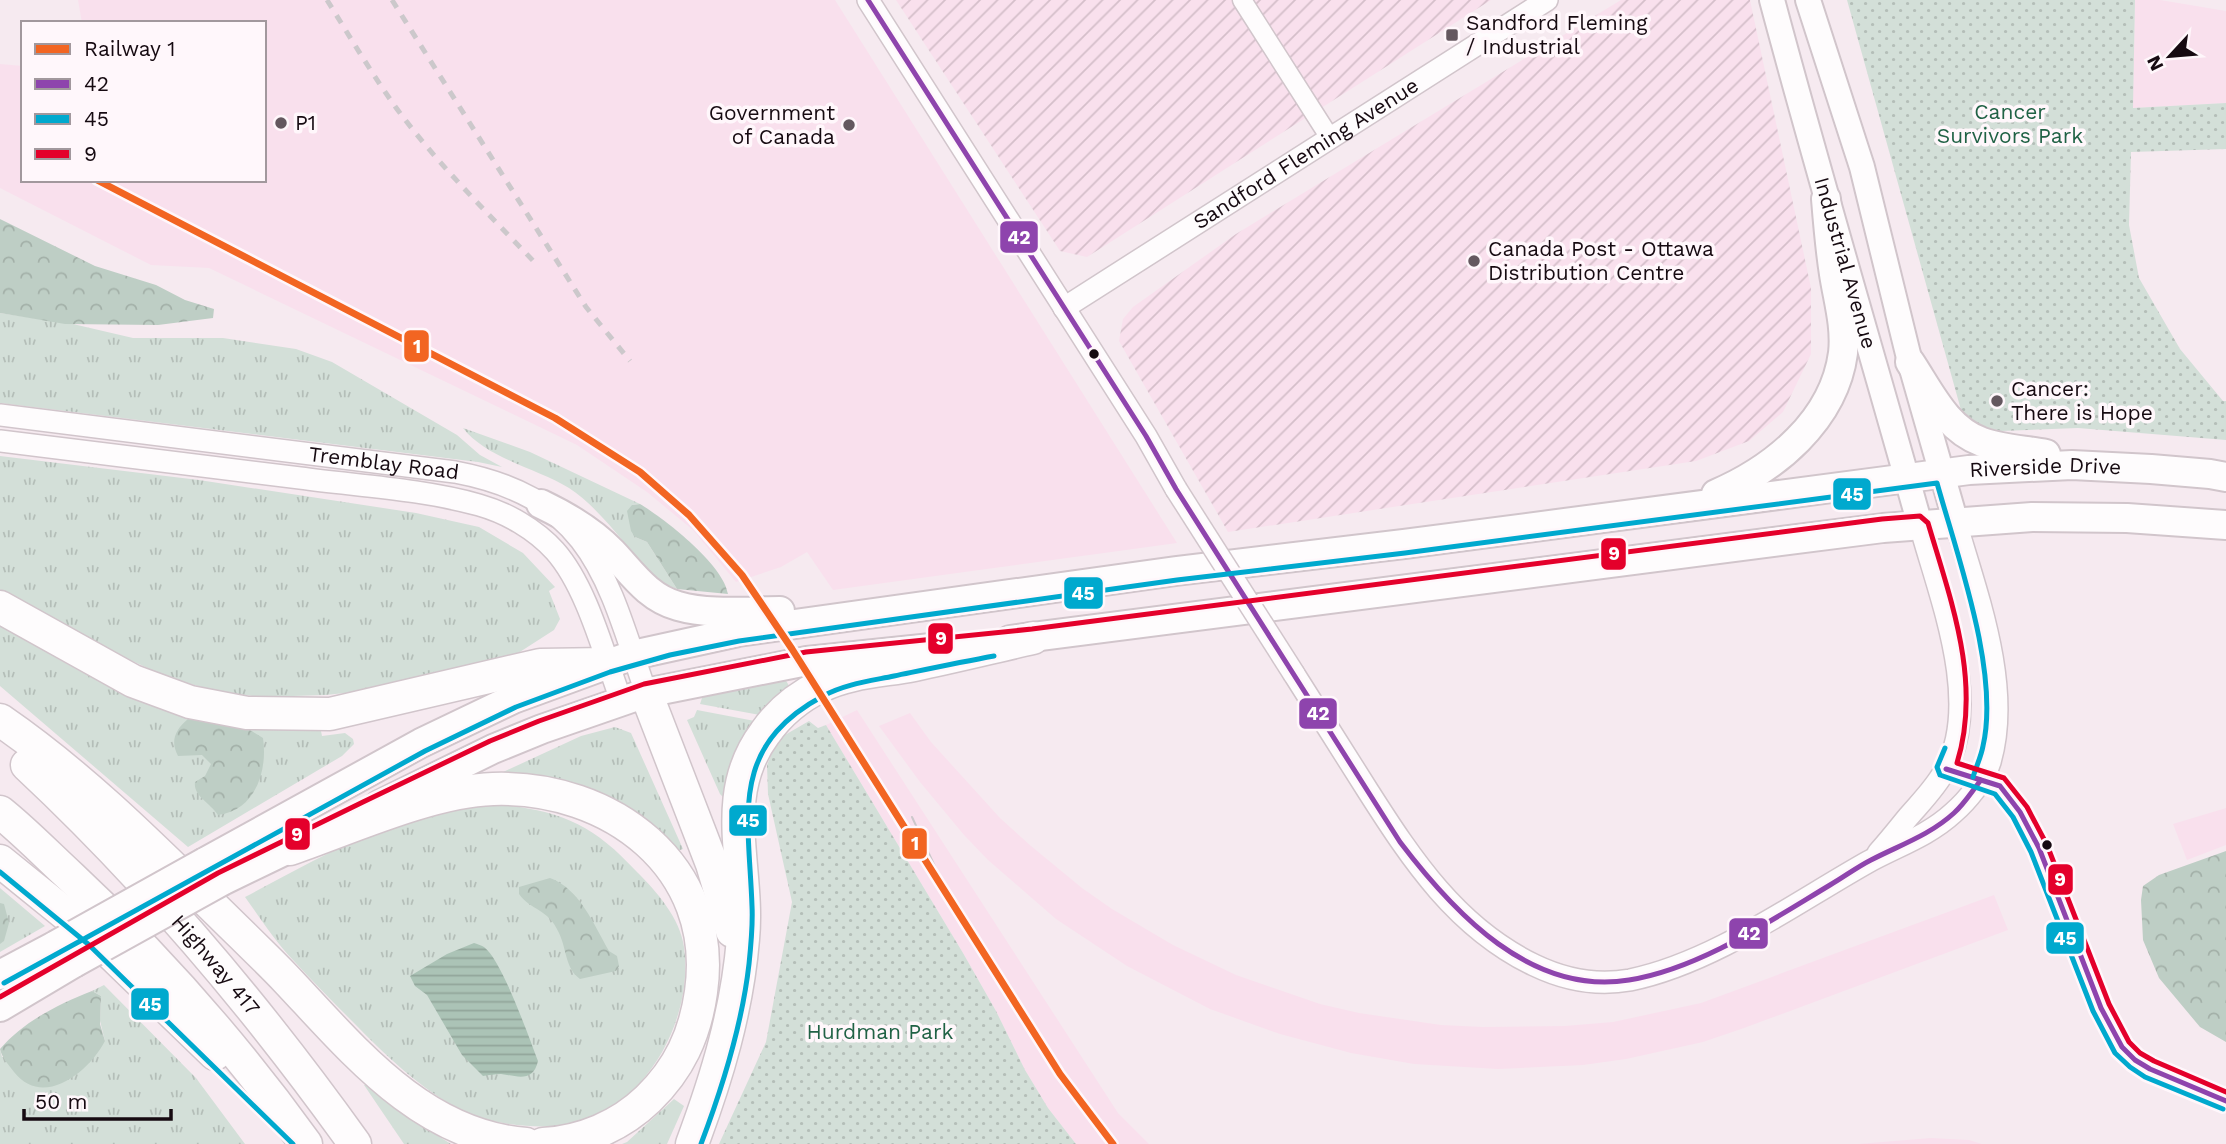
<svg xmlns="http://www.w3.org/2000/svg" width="2226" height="1144" font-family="'Work Sans',sans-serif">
<defs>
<pattern id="industrial-furrows" width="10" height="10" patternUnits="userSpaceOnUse" patternTransform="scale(1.75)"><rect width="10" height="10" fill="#f9e0ed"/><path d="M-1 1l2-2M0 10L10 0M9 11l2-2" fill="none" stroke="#d5bfca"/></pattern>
<pattern id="grass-tufts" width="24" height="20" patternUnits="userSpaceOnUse" patternTransform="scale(1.75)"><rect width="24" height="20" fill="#d3dfd8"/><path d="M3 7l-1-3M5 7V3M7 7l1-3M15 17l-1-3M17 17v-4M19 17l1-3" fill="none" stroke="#b4beb8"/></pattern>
<pattern id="forest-crowns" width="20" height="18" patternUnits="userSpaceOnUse" patternTransform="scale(1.75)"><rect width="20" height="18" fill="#becec5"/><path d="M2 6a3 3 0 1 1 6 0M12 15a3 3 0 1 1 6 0" fill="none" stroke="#a3b0a8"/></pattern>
<pattern id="park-dots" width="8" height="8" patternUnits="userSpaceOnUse" patternTransform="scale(1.75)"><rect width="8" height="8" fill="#d3dfd8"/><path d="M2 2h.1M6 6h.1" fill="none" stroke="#b4beb8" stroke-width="1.8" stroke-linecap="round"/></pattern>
<pattern id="water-rules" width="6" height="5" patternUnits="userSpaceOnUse" patternTransform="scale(1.75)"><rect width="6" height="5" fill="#abc3b6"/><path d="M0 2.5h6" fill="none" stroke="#92a69b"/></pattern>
</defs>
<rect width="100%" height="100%" fill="#f6eaf0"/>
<!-- built -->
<path fill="#f9e0ed" d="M78 0H835L1177 543 833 590 807 552 781 567 736 582 693 530 647 492 577 445 209 268 151 265 0 188V64L23 66V180H264V23H82Z
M2135 0H2160L2226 11V103L2133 108Z
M857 710 1118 1113 1149 1144H1076L1048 1108 1025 1070 996 1011 963 953 826 725Z
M910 713 931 742 1000 818 1031 846 1082 888 1112 909 1173 945 1236 975 1320 1004 1359 1013 1441 1025 1483 1027 1565 1026 1613 1022 1701 1003 1994 895 2008 930 1744 1028 1703 1042 1626 1059 1583 1065 1498 1069 1414 1064 1351 1053 1280 1034 1210 1009 1127 966 1056 919 988 860 964 835 920 782 879 726Z
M2226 808V845L2187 860 2173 824Z
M1931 1138 1969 1140 1982 1144H1858Z"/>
<!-- industrial -->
<path fill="url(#industrial-furrows)" d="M896 0H1491L1087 257 1060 251Z
M1621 0H1750L1811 288V354L1783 412 1749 441 1696 461 1228 532 1119 341 1123 319 1133 307 1236 234Z"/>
<!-- grass -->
<path fill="url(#grass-tufts)" d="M0 313 73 324 133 338H223L296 349 332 362 457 435 480 455 502 467 478 462 0 403Z
M463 428 530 452 640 504 632 505 635 537 647 542 677 589C651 581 639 561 623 541 608 523 589 501 569 488 538 469 486 458 463 428Z
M0 456 199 480 416 513 479 527 523 553 555 587 549 591 560 619 554 630 512 657 392 688 326 695 259 697 216 691 169 678 100 646 0 590Z
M0 624C66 664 137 708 214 723 249 730 286 729 321 731L322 736 345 733 353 739 354 744 342 756 188 847 0 686Z
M785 679 794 694 765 716 700 704 703 695Z
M697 710 760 722 726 800 720 794 687 720 694 717Z
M615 727 631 733 683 849 677 851 643 823 503 781 501 773 581 736Z
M494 804C559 810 592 823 637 872 657 892 680 918 684 947 694 1017 648 1104 577 1123 546 1131 491 1125 463 1111 420 1089 385 1055 352 1021 332 1001 312 981 293 960 275 941 260 918 245 897 310 863 377 823 451 808 465 805 480 805 494 804Z
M0 888 45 926 0 952Z
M104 985 196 1078 245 1144H0V1049L2 1057 105 1041 100 1021 101 996 92 991Z
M369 1083 398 1111 451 1144H404L364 1085Z
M674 1099 684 1106 667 1144H622L627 1142Z"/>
<!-- forest -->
<path fill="url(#forest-crowns)" d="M0 219 95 266 156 285 185 300 214 309 213 318 158 325 65 324 0 313Z
M640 504C665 519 724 565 728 594L677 589 647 542 635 537 631 531 627 511 632 505Z
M188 719 250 730 263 738C268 771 255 811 218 815 209 802 193 796 195 782L205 776 211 764 202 755 178 756C170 741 175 730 188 719Z
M2226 851V1042L2200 1027 2159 978 2143 940 2141 900 2143 886 2159 875Z
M550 878C580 889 594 925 609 951L617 956 619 966 616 971 580 979C565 968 567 950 559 933 548 908 531 911 519 894V887Z
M0 903 4 904 9 923 4 941 0 944Z
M92 991 101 996 100 1024 105 1041C89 1072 43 1109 14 1072 8 1064 2 1058 0 1049 24 1021 59 1004 92 991Z"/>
<!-- park -->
<path fill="url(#park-dots)" d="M1847 0H2135L2133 108 2226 103V149L2131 152 2129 225 2139 278 2180 349 2223 401H2226V440L2078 428 2001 431 1980 426 1961 410Z
M809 721 818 728 826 725 963 953 996 1011 1025 1070 1048 1108 1076 1144H719L766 1042 792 902 768 794 767 765 778 739Z"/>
<!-- water -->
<path fill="url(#water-rules)" d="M474 943C477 944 481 945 484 947 502 960 529 1038 538 1061 533 1083 517 1076 501 1074 495 1074 489 1075 483 1076L462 1055 427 995 415 986 410 976 447 954Z"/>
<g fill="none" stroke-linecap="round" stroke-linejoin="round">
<!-- minor casing -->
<g stroke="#d1c5cb" stroke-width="21">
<path id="minor" d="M1242 0 1330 138"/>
</g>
<!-- tertiary casing -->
<g stroke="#d1c5cb" stroke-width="24">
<g id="tertiary">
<path d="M868 0 1146 436 1176 489"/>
<path id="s1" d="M1064 308 1547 0"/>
<path id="s2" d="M0 415 455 472C592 498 607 578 646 693"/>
<path d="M0 441C100 453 200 466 300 478 359 486 421 489 479 505 507 513 535 529 555 551 587 587 604 655 621 700"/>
<path d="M1294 674C1319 713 1343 752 1368 791 1412 860 1457 928 1534 965 1563 979 1597 986 1630 980 1713 963 1795 903 1868 862 1897 846 1928 836 1953 813 1967 801 1985 779 1990 762 2012 687 1977 595 1956 523"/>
<path d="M1878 853C1889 841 1899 828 1909 816 1922 801 1936 787 1945 770 1983 702 1939 595 1920 525"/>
</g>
</g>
<!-- secondary casing -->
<g stroke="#d1c5cb" stroke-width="28">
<g id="secondary">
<path id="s3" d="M1772 0C1819 176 1871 350 1920 525"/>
<path d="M1808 0 1862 167 1910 362 1956 523"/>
</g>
</g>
<!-- primary casing -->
<g stroke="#d1c5cb" stroke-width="32">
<g id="primary">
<path d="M1910 362C1930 392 1946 429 1982 442 2001 449 2025 450 2046 454"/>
<path d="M1716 494C1774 469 1834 421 1843 353 1846 326 1838 300 1834 274 1830 249 1828 224 1826 199"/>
<path d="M541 504C566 516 593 532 612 552 632 573 648 598 678 606 709 615 747 611 780 611"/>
<path d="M1010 640 1883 528 2032 517 2127 518 2226 525"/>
<path d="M379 805 493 749 542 729 646 693 807 661 941 647"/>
<path id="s4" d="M205 862 421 743 513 699 633 655 738 632 1176 571 1404 544 1969 470 2072 465 2151 469 2210 474 2226 477"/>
<path d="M222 881 311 838"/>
<path d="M0 975 56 945"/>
<path d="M0 1007 74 963"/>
</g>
</g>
<!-- motorway casing -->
<g stroke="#d1c5cb" stroke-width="35">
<g id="motorway">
<path d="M0 607 133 681 190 702 247 713 330 714 540 665 607 664"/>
<path d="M646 693 712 864 732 931"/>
<path d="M0 720C89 781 165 860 242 935 257 950 273 965 287 980 354 1051 422 1136 526 1144"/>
<path id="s5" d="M27 765C150 880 257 1007 355 1144"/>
<path d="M0 812C25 832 47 855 71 877 158 958 236 1047 306 1144"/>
<path d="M290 849C350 828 431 791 493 789 610 785 719 866 701 992 695 1035 679 1069 648 1099 620 1126 582 1142 543 1144"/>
<path d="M0 861 94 937 215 1054"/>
<path d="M692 1144C717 1077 737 1011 743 939 750 867 717 797 765 733 779 713 798 697 821 686 849 672 883 671 914 665 953 657 993 647 1033 638"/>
</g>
</g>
<!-- minor -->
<use href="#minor" stroke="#fefcfd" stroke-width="18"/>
<!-- tertiary -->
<use href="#tertiary" stroke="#fefcfd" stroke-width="21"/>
<!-- secondary -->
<use href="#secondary" stroke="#fefcfd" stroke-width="24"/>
<!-- primary -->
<use href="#primary" stroke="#fefcfd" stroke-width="28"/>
<!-- motorway -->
<use href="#motorway" stroke="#fefcfd" stroke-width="32"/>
<!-- tram -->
<path stroke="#ccc8cb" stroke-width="2" d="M912 817 950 899"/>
<!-- rail -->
<path stroke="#ccc8cb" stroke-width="5" stroke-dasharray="9 9" stroke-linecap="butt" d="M327 0C350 37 372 74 397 109 439 166 490 215 538 266
M392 0 586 307 630 361"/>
<!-- tertiary-bridge casing -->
<g stroke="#d1c5cb" stroke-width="24" stroke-linecap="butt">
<path id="tertiary-bridge" d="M1176 489 1294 674"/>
</g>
<!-- primary-bridge casing -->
<g stroke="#d1c5cb" stroke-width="32" stroke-linecap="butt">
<path id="primary-bridge" d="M56 945 205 862
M74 963 222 881"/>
</g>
<!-- tertiary-bridge -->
<use href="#tertiary-bridge" stroke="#fefcfd" stroke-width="21"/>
<!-- primary-bridge -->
<use href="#primary-bridge" stroke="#fefcfd" stroke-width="28"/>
<!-- bus-1 casing -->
<g stroke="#fff7fb" stroke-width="10">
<path id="bus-1" d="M868 0 1146 436 1176 489 1400 842C1454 913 1531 996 1629 980 1699 969 1770 921 1830 885 1844 877 1857 867 1871 860 1900 845 1930 835 1954 813 1965 803 1972 791 1981 780
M1946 769 2000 786 2020 812 2039 848 2101 1008 2122 1047 2135 1060 2150 1069 2226 1101"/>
</g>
<!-- bus-2 casing -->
<g stroke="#fff7fb" stroke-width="10">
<path id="bus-2" d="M1945 748 1937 767 1940 775 1995 794 2013 817 2031 852 2093 1011 2115 1053 2130 1067 2145 1077 2223 1109
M0 872 88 944 293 1144
M4 983 425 751 516 707 610 672 670 655 739 641 1177 580 1405 553 1937 483C1957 555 2000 672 1983 746 1981 757 1976 767 1973 777
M701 1144C723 1086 742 1026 749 964 751 945 753 925 752 906 749 817 728 747 823 696 845 684 870 681 894 676 928 669 961 662 994 656"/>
</g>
<!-- bus-3 casing -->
<g stroke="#fff7fb" stroke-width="10">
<path id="bus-3" d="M0 997 218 873 363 802 490 741 539 721 644 684 806 652 1032 629 1882 519 1920 516 1928 523C1951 601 1982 682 1957 763L2004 778 2027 807 2047 845 2109 1004 2129 1042 2140 1053 2154 1061 2226 1092"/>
</g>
<!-- bus-1 -->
<use href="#bus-1" stroke="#8e44ad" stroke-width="5"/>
<!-- bus-2 -->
<use href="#bus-2" stroke="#00a9ce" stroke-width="5"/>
<!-- bus-3 -->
<use href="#bus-3" stroke="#e4002b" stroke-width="5"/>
<!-- rail-1 casing -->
<g stroke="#fff7fb" stroke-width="12">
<path id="rail-1" d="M97 180 555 418 640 472 689 515 742 575 792 649 1060 1074 1113 1144"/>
</g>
<!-- rail-1 -->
<use href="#rail-1" stroke="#f26522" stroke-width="7"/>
</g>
<!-- markers -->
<g fill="#64585f" stroke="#fff7fb" stroke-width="2.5">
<rect x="1445" y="28" width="14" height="14" rx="3.5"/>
<circle cx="281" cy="123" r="7"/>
<circle cx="849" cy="125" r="7"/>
<circle cx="1474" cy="261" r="7"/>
<circle cx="1997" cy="401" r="7"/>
</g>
<g fill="#160a11" stroke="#fff7fb" stroke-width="2.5">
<circle cx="1094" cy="354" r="6"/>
<circle cx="2047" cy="845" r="6"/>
</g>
<g text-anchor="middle" stroke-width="7" stroke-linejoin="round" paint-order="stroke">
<!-- poi labels -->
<g font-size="21" fill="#160a11" stroke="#fff7fb" text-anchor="start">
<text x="1466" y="30">Sandford Fleming<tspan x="1466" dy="24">/ Industrial</tspan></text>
<text x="835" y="120" text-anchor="end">Government<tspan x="835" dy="24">of Canada</tspan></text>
<text x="295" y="130">P1</text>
<text x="1488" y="256">Canada Post - Ottawa<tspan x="1488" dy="24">Distribution Centre</tspan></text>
<text x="2011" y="396">Cancer:<tspan x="2011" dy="24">There is Hope</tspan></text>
</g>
<!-- park labels -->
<g font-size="21" fill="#206245" stroke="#fff7fb">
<text x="2010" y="119">Cancer<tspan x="2010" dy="24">Survivors Park</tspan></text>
<text x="880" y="1039">Hurdman Park</text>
</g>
<!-- street labels -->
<g font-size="21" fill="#160a11" stroke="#fff7fb">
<text dy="7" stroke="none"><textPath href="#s1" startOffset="287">Sandford Fleming Avenue</textPath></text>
<text dy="7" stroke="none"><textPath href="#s3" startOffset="273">Industrial Avenue</textPath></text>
<text dy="7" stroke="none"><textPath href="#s2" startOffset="387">Tremblay Road</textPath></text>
<text dy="7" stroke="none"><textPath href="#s4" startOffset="1902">Riverside Drive</textPath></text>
<text dy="7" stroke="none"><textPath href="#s5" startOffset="275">Highway 417</textPath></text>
</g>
</g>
<g stroke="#fff7fb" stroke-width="2.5">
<rect x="999" y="220" width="40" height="34" rx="7" fill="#8e44ad"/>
<rect x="403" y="329" width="27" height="34" rx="7" fill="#f26522"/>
<rect x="1832" y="477" width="40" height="34" rx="7" fill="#00a9ce"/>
<rect x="1600" y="537" width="27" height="34" rx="7" fill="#e4002b"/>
<rect x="1063" y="576" width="41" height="34" rx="7" fill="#00a9ce"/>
<rect x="927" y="622" width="27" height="33" rx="7" fill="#e4002b"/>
<rect x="1298" y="697" width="40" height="33" rx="7" fill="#8e44ad"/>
<rect x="728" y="804" width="40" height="33" rx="7" fill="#00a9ce"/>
<rect x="284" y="817" width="27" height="34" rx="7" fill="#e4002b"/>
<rect x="901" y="827" width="27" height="33" rx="7" fill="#f26522"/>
<rect x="2047" y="863" width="27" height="33" rx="7" fill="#e4002b"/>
<rect x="1728" y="917" width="41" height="33" rx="7" fill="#8e44ad"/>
<rect x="2045" y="921" width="40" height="34" rx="7" fill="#00a9ce"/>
<rect x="130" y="987" width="40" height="34" rx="7" fill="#00a9ce"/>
</g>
<g font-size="19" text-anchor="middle" font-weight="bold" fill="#fff">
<text x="1019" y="244">42</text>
<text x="417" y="353">1</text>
<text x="1852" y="501">45</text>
<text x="1614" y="560">9</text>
<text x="1083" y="600">45</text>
<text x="941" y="645">9</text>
<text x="1318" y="720">42</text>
<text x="748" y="827">45</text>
<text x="297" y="841">9</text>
<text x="915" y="850">1</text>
<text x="2060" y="886">9</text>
<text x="1749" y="940">42</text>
<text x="2065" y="945">45</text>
<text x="150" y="1011">45</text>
</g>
<!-- legend -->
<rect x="21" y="21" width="245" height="161" fill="#fff7fb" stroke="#a2989d" stroke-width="2"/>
<rect x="35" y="44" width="35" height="10" fill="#f26522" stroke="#a2989d" stroke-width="2"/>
<text x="84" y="56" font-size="21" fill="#160a11">Railway 1</text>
<rect x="35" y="79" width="35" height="10" fill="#8e44ad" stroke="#a2989d" stroke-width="2"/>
<text x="84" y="91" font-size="21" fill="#160a11">42</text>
<rect x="35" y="114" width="35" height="10" fill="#00a9ce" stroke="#a2989d" stroke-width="2"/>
<text x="84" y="126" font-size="21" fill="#160a11">45</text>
<rect x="35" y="149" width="35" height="10" fill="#e4002b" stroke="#a2989d" stroke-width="2"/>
<text x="84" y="161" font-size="21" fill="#160a11">9</text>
<!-- north arrow -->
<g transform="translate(2170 56) rotate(244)" stroke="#fff7fb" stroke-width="5" paint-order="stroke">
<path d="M0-5L12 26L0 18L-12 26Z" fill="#160a11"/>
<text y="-10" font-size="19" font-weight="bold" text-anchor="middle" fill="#160a11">N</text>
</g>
<!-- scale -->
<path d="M24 1109v10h147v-10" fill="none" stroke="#160a11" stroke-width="3.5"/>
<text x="35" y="1109" font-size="21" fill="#160a11" stroke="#fff7fb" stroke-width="5" paint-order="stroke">50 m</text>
</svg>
